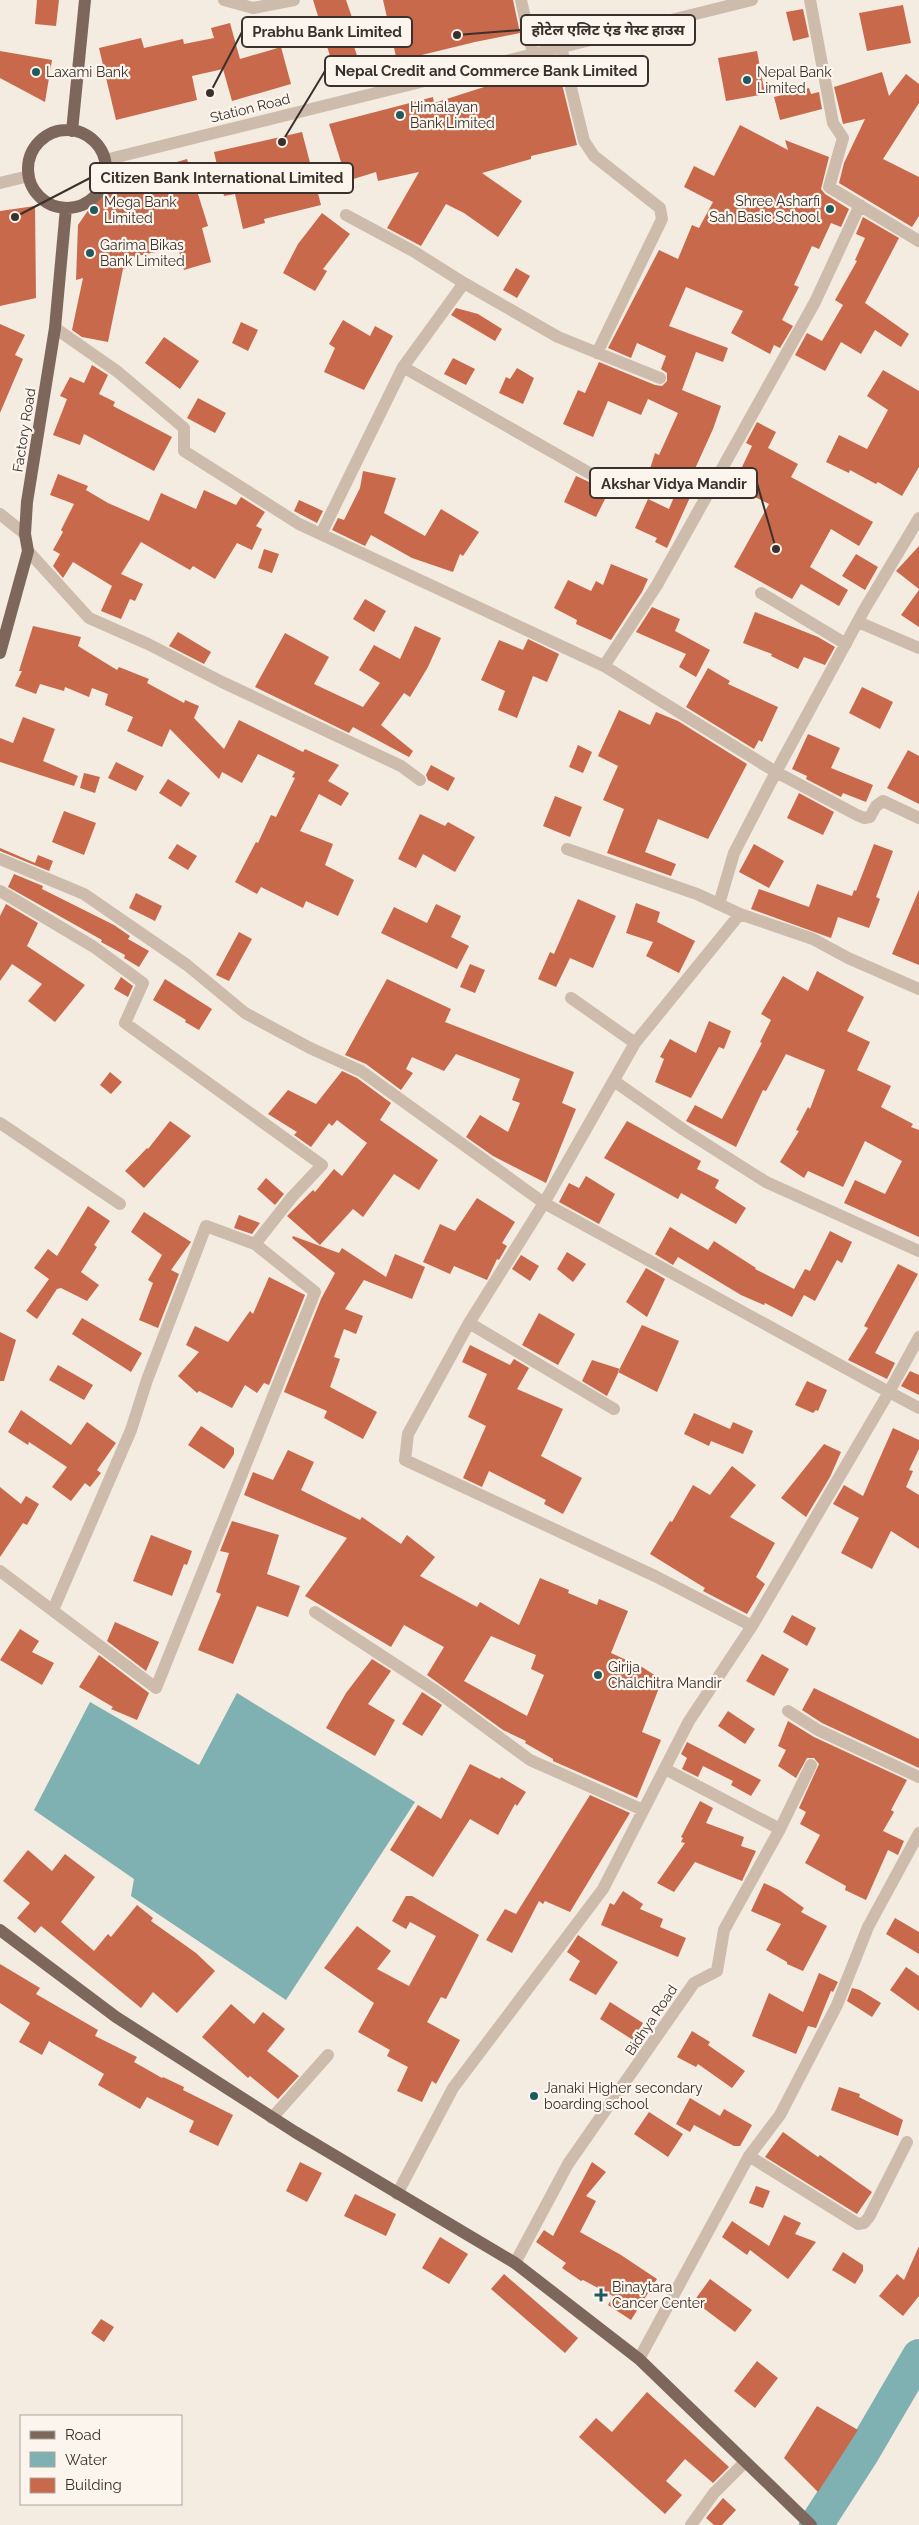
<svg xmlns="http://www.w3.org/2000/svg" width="919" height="2525" font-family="Raleway,'Noto Sans Devanagari',sans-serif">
<rect width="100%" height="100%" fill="#f4ebe1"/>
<!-- water -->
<path fill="#7fb0b2" d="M237 1693 415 1802 286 2000 131 1896 134 1879 34 1810 90 1702 199 1765Z"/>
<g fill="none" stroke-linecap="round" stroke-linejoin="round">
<!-- river -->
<path stroke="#7fb0b2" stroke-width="34" d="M816 2525 863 2452 919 2356"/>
</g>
<!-- building -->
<path fill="#c8694b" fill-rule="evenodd" d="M37 0H59L56 26 35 24Z
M313 0H346L359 38 352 41 360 64 335 72 325 40 306 44 303 36 291 39 287 23 318 16Z
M383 0H513L520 33 475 42 397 61Z
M903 5 911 43 867 51 859 13Z
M803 9 809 37 793 41 786 12Z
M230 23 240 59 281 47 291 84 232 101 223 69 192 76 197 100 116 120 99 48 141 38 144 48 183 39 184 44 214 38 211 28Z
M0 51 52 60 45 102 0 78Z
M757 51 765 94 726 101 718 58Z
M558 68 577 145 531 156V159L482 173 522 201 498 237 464 213 446 204 421 246 387 228 419 172 378 181 376 172 347 181 329 124 433 97 434 103 519 76Z
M882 72 889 96 906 74 919 84V103L883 159 919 177V216L912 227 839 183 844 163 865 119 843 124 834 87Z
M809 88 811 94 819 92 822 109 780 120 774 97Z
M740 125 788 150 785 140 829 157 821 189 825 194 849 209 841 227 831 223 819 249 812 246 794 285 799 287 782 320 793 326 780 348 774 345 770 354 731 333 743 311 686 287 669 326 728 348 723 362 696 352 682 390 721 406 713 429 694 471 704 475 696 495 692 493 667 548 655 542 657 538 635 528 648 499 669 509 681 480 650 469 655 453 659 455 678 413 648 399 641 415 608 401 593 437 563 424 578 390 585 393 599 362 655 385 662 386 667 381V373L661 369 666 356 637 343 631 358 608 348 659 250 678 259 692 225 699 228 713 202 684 187 694 166 714 176Z
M302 132 321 205 264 219 265 223 243 229 235 194 224 196 214 152Z
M187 159 208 226 202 228 211 262 184 270 178 247 124 259 126 268 123 269 108 342 82 337 72 330 83 278 76 280 78 225 102 190 122 186 119 174 145 168 146 171Z
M35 206 36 298 0 306V211Z
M322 213 350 234 323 269 327 271 315 291 283 273 298 244Z
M863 217 899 238 865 303 909 334 901 347 875 330 861 354 841 342 825 371 795 355 807 333 822 341 843 305 835 300 857 261 855 260 865 238 856 234Z
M516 268 530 276 517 298 503 290Z
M456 308 478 314 502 329 495 341 451 315Z
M343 320 370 336 375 326 393 336 364 390 324 372 335 348 329 344Z
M241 322 258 330 248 351 232 343Z
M0 324 25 335 15 355 23 359 0 413Z
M164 337 199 361 180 389 145 363Z
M453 358 475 369 466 385 444 374Z
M92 365 108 375 99 394 115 402 113 406 172 437 154 471 84 434 80 445 53 435 67 399 60 396 70 377 84 383Z
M517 368 534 378 523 404 499 393 506 377 510 379Z
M883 370 919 391V467L902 496 878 482 876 484 850 470 849 473 826 462 839 435 867 449 888 410 867 396Z
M198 398 226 413 215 433 187 418Z
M757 422 776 432 768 448 798 464 791 477 873 522 859 546 831 529 810 567 848 590 839 606 801 584 792 599 734 567 769 504 733 486 752 446 746 443Z
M363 471 396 478 384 513 425 536 441 509 479 532 463 556 460 554 453 572 412 558 371 535 365 546 332 530 338 518 344 520 360 488Z
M58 474 88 486 86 490 108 503 149 521 161 493 196 509 204 490 236 505 241 497 265 512 256 526 262 529 252 550 237 543 215 579 193 566 190 570 141 542 121 574 143 584 135 601 130 599 121 619 101 611 112 586 73 562 63 578 53 566 60 554 53 550 63 532 61 530 74 504 50 495Z
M576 476 609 491 596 517 564 502Z
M299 500 323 511 317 523 294 511Z
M919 546V589L896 571Z
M264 549 279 554 272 573 258 568Z
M856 554 878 567 865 590 842 576Z
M611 564 648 579 642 592 611 640 576 624 577 620 554 608 568 580 591 591 596 581 603 585Z
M919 590V627L901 615Z
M365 599 386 611 374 632 353 619Z
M652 607 680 619 675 631 710 650 696 677 679 667 686 654 636 632Z
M755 612 818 637 835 647 825 665 804 657 798 669 771 656 772 654 743 643Z
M33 626 81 637 78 646 117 670 119 667 149 679 147 683 184 703 185 700 199 706 194 718 224 749 239 720 303 752 305 749 339 765 328 781 349 793 341 806 319 794 300 831 333 844 325 865 354 880 338 916 306 901 303 908 261 887 257 894 235 882 256 842 258 843 271 815 276 817 295 778 292 777 295 772 258 754 242 783 222 772 219 779 170 729 162 747 127 731 133 717 105 705 108 694 92 688 89 697 65 687 64 691 40 684 36 694 15 686 22 671H19Z
M415 626 441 638 428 667 410 697 404 693 381 725 413 751 409 757 353 727 349 733 255 687 285 633 329 657 314 684 363 707 380 683 359 670 374 645 400 659Z
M178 632 211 652 204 664 169 646Z
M528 639 559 654 547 682 533 676 517 718 498 710 505 691 481 680 499 640 523 650Z
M708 668 730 681 728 684 778 707 762 742 759 740 754 749 686 707Z
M862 687 893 702 880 729 849 713Z
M619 710 650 725 656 712 678 721 747 764 708 839 658 819 645 852 676 864 671 876 607 853 624 809 603 800 618 766 598 756Z
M23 717 55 729 43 761 78 776 74 786 0 762V738L13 743Z
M808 734 840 748 831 768 873 785 866 802 843 793 841 797 806 779 807 776 792 769Z
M578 745 592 752 583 773 569 767Z
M908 750 919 756V804L887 788Z
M116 762 144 776 136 791 108 778Z
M431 765 455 778 448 791 428 780 426 775Z
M84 773 100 777 95 793 80 788Z
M168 779 190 793 181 807 159 793Z
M799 793 834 812 823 835 787 818Z
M555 796 582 807 570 837 543 826Z
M64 811 96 823 84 855 52 842Z
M420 814 445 826 448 822 475 837 455 872 423 854 416 868 398 859Z
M177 844 197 856 188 870 168 858Z
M754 844 784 861 769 888 739 872Z
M874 844 893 851 876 897 880 899 869 928 838 917 831 938 751 909 759 889 809 907 817 884 852 896 854 890 856 891Z
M0 848 35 863 38 855 53 861 49 871 0 851Z
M14 874 43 886 42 889 114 925 130 936 128 939 149 951 139 967 124 958 125 955 101 942 102 940 8 887Z
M919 890V965L892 954Z
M136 893 162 906 155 921 129 908Z
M578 899 616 916 593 968 570 958 556 987 538 979 550 952 554 954Z
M636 903 660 912 657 922 695 941 679 973 646 956 653 942 626 933Z
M6 904 38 923 27 946 85 985 55 1022 28 1001 42 984 12 964 0 981V916Z
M436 904 461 916 451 937 469 946 457 969 381 933 394 907 427 923Z
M239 932 252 939 229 981 216 975Z
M470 964 485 970 475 993 460 987Z
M817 971 864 997 847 1031 870 1042 857 1070 891 1086 881 1107 913 1124 911 1127 919 1130V1237L844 1203 855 1180 885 1194 902 1161 865 1141 843 1187 808 1171 804 1178 780 1162 799 1131 796 1130 808 1107 810 1109 825 1070 786 1054 766 1091 763 1090 736 1147 686 1121 695 1105 722 1119 762 1043 760 1042 771 1020 761 1014 783 976 808 991Z
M121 977 133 986 128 997 114 989Z
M165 979 212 1009 199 1030 185 1022 186 1020 153 1000Z
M387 979 451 1009 445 1022 574 1072 562 1103 576 1109 546 1183 493 1156 466 1137 480 1115 508 1132 520 1103 512 1100 520 1079 456 1054 444 1071 412 1057 406 1069 413 1073 401 1090 366 1064 345 1055Z
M709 1021 731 1031 724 1049 719 1047 691 1098 655 1082 664 1059 660 1057 670 1039 696 1053Z
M342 1071 357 1078 391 1103 380 1120 438 1160 419 1190 394 1174 363 1217 353 1209 320 1245 287 1216 313 1190 315 1192 334 1169 342 1176 367 1143 337 1120 332 1126 329 1123 311 1147 294 1135 297 1132 268 1114 288 1090 316 1104Z
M110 1072 122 1082 111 1094 100 1085Z
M170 1121 191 1136 144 1188 125 1171 147 1148 148 1149Z
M627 1121 701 1161 697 1169 719 1180 715 1188 746 1208 736 1224 681 1193 678 1199 604 1158Z
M586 1176 615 1194 599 1224 559 1202 569 1183 579 1188Z
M266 1178 284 1194 275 1205 257 1189Z
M477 1198 515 1222 502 1243 507 1246 499 1260 497 1259 487 1280 454 1266 450 1274 423 1262 440 1224 455 1231Z
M88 1206 110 1221 94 1245 97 1247 81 1272 99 1285 87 1301 61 1288 57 1289 37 1319 26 1311 49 1279 34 1268 48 1249 57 1256Z
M144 1212 191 1242 171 1270 179 1274 158 1328 139 1320 153 1283 148 1280 162 1255 131 1232Z
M239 1215 260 1223 252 1234 234 1228Z
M670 1227 708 1250 714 1241 756 1268 755 1269 794 1289 805 1269 810 1271 830 1231 852 1242 842 1263 837 1260 815 1301 804 1295 792 1317 765 1303 764 1305 741 1295 678 1257 673 1265 655 1254Z
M293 1236 339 1253 342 1248 386 1277 395 1254 425 1267 412 1299 364 1280 345 1309 363 1316 356 1334 344 1329 334 1357 340 1359 330 1387 377 1412 363 1439 324 1418 327 1411 284 1392 321 1299 335 1273 292 1238Z
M567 1252 586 1264 573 1282 557 1269Z
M521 1255 539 1266 530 1281 512 1269Z
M898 1264 918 1274 875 1353 895 1363 887 1379 848 1360 868 1328 864 1326Z
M646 1268 665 1279 647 1317 626 1302Z
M269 1277 305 1295 269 1385 264 1383 257 1393 245 1385 232 1408 199 1391 197 1393 178 1376 199 1352 186 1345 195 1326 228 1342 250 1311 253 1314Z
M539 1313 575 1334 558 1365 522 1345Z
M82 1318 142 1353 131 1372 72 1334Z
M642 1325 679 1341 657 1392 618 1372Z
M0 1332 16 1340 4 1381H0Z
M470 1345 510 1365 514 1359 529 1368 517 1389 563 1409 541 1456 582 1478 563 1514 544 1504 546 1500 489 1471 482 1487 463 1478 486 1426 468 1417 487 1374 462 1362Z
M592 1360 620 1369 607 1396 582 1381Z
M58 1365 93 1385 84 1400 49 1380Z
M910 1371 919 1375V1395L901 1386Z
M807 1381 827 1390 818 1411 816 1410 813 1413 795 1405Z
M21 1410 71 1445 87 1422 116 1443 97 1470 101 1473 90 1487 85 1483 71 1501 52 1487 67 1467 29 1442 28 1445 8 1432Z
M694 1413 730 1429 733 1422 753 1431 743 1454 711 1441 709 1446 684 1434Z
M201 1426 234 1448V1454L224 1469 188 1445Z
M893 1428 919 1440V1449L909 1470 913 1471 906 1487 919 1495V1549L891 1531 872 1569 841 1553 859 1518 833 1504 844 1485 863 1496Z
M824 1444 841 1452 830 1477 806 1517 781 1498Z
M288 1450 314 1462 301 1490 360 1520 362 1517 401 1544 407 1535 435 1557 420 1576 477 1607 480 1602 519 1625 540 1578 569 1590 568 1593 597 1605 599 1599 628 1611 611 1653 642 1667 662 1680 642 1732 661 1740 637 1798 553 1761V1759L525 1743 526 1741 503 1730 427 1675 444 1647 404 1625 391 1647 305 1596 347 1538 244 1495 253 1472 273 1480ZM491 1636 536 1655 531 1669 544 1675 527 1716 464 1681Z
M732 1466 756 1485 730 1517 775 1543 756 1577 765 1584 747 1614 703 1591 705 1588 650 1554 670 1521 672 1522 693 1485 710 1495Z
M0 1487 21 1504 26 1496 39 1504 27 1525 23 1523 0 1557Z
M232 1521 279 1535 267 1574 300 1586 288 1617 257 1606 233 1664 198 1650 221 1594 216 1592 229 1553 220 1551Z
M151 1535 192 1551 187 1565 184 1564 172 1596 133 1581Z
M792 1615 816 1628 807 1646 783 1632Z
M115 1622 159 1642 146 1671 107 1641Z
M20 1629 39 1641 32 1652 54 1663 42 1685 0 1660Z
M762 1654 789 1669 774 1696 746 1681Z
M99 1655 149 1693 137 1720 111 1709 113 1707 79 1687Z
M372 1659 391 1671 368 1704 395 1720 375 1756 326 1728 346 1693Z
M814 1688 919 1739V1768L822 1723 802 1710Z
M422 1692 442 1705 422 1736 402 1724Z
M728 1711 755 1729 745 1744 718 1726Z
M788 1721 814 1737 907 1780 891 1810 894 1812 883 1831 904 1841 898 1855 888 1850 866 1900 845 1890 846 1886 805 1863 820 1835 800 1824 806 1812 799 1808 819 1764 814 1758H807L796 1778 778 1766 786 1750 778 1746Z
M687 1742 761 1780 751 1796 731 1785 733 1781 703 1766 698 1777 682 1769 687 1758 681 1754Z
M470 1764 500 1779 501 1777 526 1792 517 1806 515 1804 498 1835 470 1819 433 1877 390 1850 418 1805 441 1819Z
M590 1795 630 1813 570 1912 545 1901 543 1904 539 1901 512 1953 486 1940 505 1909 516 1914Z
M700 1801 713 1808 706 1823 744 1837 741 1846 756 1851 742 1881 695 1862 674 1892 657 1883 685 1843 681 1842 683 1838 681 1837Z
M28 1850 52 1871 65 1854 95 1877 61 1922 94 1951 108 1934 111 1937 137 1905 153 1918 151 1921 196 1953 215 1971 177 2013 153 1992 141 2008 41 1926 35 1933 17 1918 30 1903 3 1881Z
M764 1883 779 1890 804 1908 801 1912 827 1926 803 1971 787 1964V1962L766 1950 781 1924 751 1911Z
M623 1891 643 1904 640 1909 663 1919 660 1927 686 1938 678 1957 601 1925 610 1903 614 1905Z
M406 1896H412L479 1935 446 1999 441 1997 427 2022 460 2040 436 2084 432 2081 422 2102 397 2091 408 2067 387 2056 390 2050 358 2032 374 2003 324 1968 357 1926 391 1951 377 1969 409 1986 436 1936 410 1922 406 1929 392 1921Z
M895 1918 919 1932V1954L886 1934Z
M578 1935 618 1962 596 1995 569 1980 580 1961 567 1952Z
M0 1964 40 1988 36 1994 98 2030 95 2036 137 2057 134 2062 162 2078 163 2077 184 2087 183 2090 233 2115 218 2146 189 2132 194 2121 147 2097 140 2109 98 2085 104 2074 49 2041 42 2055 19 2042 30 2023 0 2003Z
M906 1967 919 1976V2011L890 1990Z
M819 1973 838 1982 833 1992 831 1991 816 2028 808 2026 796 2054 752 2036 769 1993 803 2012Z
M852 1988 860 1990 881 2003 872 2017 847 2001Z
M610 2002 643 2023 633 2040 600 2019Z
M231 2004 254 2024 263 2012 285 2029 267 2051 299 2076 278 2099 250 2076 248 2078 202 2037Z
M692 2031 710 2042 708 2045 745 2071 732 2088 698 2064 696 2067 677 2057Z
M839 2087 860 2094 859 2097 903 2120 898 2136 831 2110Z
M690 2098 720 2116 724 2109 752 2125 740 2146H734L694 2125 690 2132 676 2124Z
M649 2112 683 2134 668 2157 634 2134Z
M783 2132 818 2157 820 2155 872 2192 857 2214 765 2157Z
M300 2162 322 2173 307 2202 286 2191Z
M592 2162 606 2172 586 2196 596 2201 580 2232 621 2255 657 2279 631 2320 608 2305 613 2296 583 2280 581 2281 562 2268 566 2263 536 2242 544 2230 553 2236Z
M756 2186 770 2191 763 2208 749 2203Z
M355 2194 396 2214 386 2236 344 2216Z
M784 2215 801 2223 795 2234 816 2242 788 2279 750 2250 747 2255 722 2237 732 2221 769 2246Z
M440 2237 468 2254 449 2284 422 2268Z
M919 2246V2296L903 2316 879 2296 897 2274 904 2280Z
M843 2252 863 2265V2271L855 2284 832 2270Z
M504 2274 578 2338 565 2353 491 2289Z
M710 2279 752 2310 735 2332 694 2301Z
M101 2319 114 2327 104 2342 91 2333Z
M757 2361 778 2378 755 2408 734 2391Z
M647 2392 729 2467 713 2483 685 2459 666 2481 682 2495 665 2514 579 2437 596 2418 612 2432Z
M817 2406 858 2430 818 2492 784 2458Z
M723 2498 736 2510 722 2525H714L706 2518Z"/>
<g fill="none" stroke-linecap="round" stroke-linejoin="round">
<!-- minor -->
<path stroke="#cdbbac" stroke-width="12" d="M224 0 253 8 294 0
M521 0 533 54
M810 0 833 123 843 138 829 187 919 241
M561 47 584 141 594 156 660 208 662 219 597 353
M105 160 752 0
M0 183 29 176
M464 283 558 337 660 378
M55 328 118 372 184 428V451L299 524 604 666 776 772 857 815 864 818 870 817 876 806 883 801 919 818
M403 367 598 478
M0 514 25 534
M322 532 403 367 464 283 413 251 346 215
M28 551 89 618 148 644 222 682 401 766 420 780
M761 593 846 644
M858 622 919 648
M604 666 657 585 815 302 860 205
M567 849 697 894 740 914 813 939 848 958 919 989
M0 859 84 894 187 965 245 1013 310 1048 361 1071 544 1203 889 1392 752 1626 689 1721 603 1889 453 2088 397 2194
M0 891 94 947 143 983 125 1023 322 1165 292 1197 255 1244 206 1226 147 1380 131 1430 53 1610
M719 904 734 853 776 772 864 610 919 518
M740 914 635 1043 544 1203 469 1323 408 1434 405 1460 655 1576 752 1626
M571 998 635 1043
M614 1081 684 1130 766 1182 919 1251
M0 1123 120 1204
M469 1323 614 1409
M919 1337 889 1392 919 1408
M0 1571 156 1688 315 1292 255 1244
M315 1612 439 1693 530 1760 643 1810
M788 1711 818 1730 919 1777
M780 1829 811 1765
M272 2118 328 2055
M749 2156 858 2224 864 2223 869 2217 907 2142
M515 2263 568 2164 694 1983 717 1971 724 1930 780 1829 665 1769
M639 2359 749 2156 780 2115 837 2005 868 1927 919 1833
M691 2525 714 2493 745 2462"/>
<!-- major -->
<path stroke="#7d675c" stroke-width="12" d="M28 169a39 39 0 1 1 78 0a39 39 0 1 1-78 0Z
M72 131 85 0
M0 653 28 551 25 534 27 502 55 328 66 208
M0 1930 116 2017 295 2132 515 2263 639 2359 811 2525"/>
</g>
<!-- markers -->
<g fill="#1f5a5e" stroke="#fbf5ee" stroke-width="2">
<circle cx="36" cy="72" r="5"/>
<circle cx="747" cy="80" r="5"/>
<circle cx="400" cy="115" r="5"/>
<circle cx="830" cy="209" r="5"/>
<circle cx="94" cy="210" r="5"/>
<circle cx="90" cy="253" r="5"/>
<circle cx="598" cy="1675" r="5"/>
<circle cx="534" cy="2096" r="5"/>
<path d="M598.5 2287.5h5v5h5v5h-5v5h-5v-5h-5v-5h5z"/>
</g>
<g text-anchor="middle" stroke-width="4.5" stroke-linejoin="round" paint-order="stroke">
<!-- poi labels -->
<g font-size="14" fill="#3b302b" stroke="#fbf5ee" text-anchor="start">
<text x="46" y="77">Laxami Bank</text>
<text x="757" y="77">Nepal Bank<tspan x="757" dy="16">Limited</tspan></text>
<text x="410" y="112">Himalayan<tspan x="410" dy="16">Bank Limited</tspan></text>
<text x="820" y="206" text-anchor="end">Shree Asharfi<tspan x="820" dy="16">Sah Basic School</tspan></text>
<text x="104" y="207">Mega Bank<tspan x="104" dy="16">Limited</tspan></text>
<text x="100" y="250">Garima Bikas<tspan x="100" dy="16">Bank Limited</tspan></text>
<text x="608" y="1672">Girija<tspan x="608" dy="16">Chalchitra Mandir</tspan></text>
<text x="544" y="2093">Janaki Higher secondary<tspan x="544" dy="16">boarding school</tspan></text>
<text x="612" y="2292">Binaytara<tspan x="612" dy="16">Cancer Center</tspan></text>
</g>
<!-- street labels -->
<g font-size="14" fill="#3b302b" stroke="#fbf5ee">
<text transform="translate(250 108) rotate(-14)" y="5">Station Road</text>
<text transform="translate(24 430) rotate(-81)" y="5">Factory Road</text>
<text transform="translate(651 2020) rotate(-56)" y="5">Bidhya Road</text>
</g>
</g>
<!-- callouts -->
<path fill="none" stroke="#3b302b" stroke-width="2" d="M457 35L521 30M210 93L242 32M282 142L325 71M15 217L90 178M776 549L757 483"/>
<g fill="#3b302b" stroke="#fbf5ee" stroke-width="2">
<circle cx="457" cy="35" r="5"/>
<circle cx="210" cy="93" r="5"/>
<circle cx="282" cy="142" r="5"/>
<circle cx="15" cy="217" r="5"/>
<circle cx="776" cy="549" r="5"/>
</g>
<g fill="#fbf5ee" stroke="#3b302b" stroke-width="2">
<rect x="521" y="15" width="174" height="30" rx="5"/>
<rect x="242" y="17" width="170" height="30" rx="5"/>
<rect x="325" y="56" width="323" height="30" rx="5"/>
<rect x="90" y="163" width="263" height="30" rx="5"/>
<rect x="590" y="468" width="167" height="30" rx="5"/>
</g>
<g font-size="15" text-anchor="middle" font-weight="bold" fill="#3b302b">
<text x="608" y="35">होटेल एलिट एंड गेस्ट हाउस</text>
<text x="327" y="37">Prabhu Bank Limited</text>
<text x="486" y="76">Nepal Credit and Commerce Bank Limited</text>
<text x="222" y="183">Citizen Bank International Limited</text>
<text x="674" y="489">Akshar Vidya Mandir</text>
</g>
<!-- legend -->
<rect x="20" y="2415" width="162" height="90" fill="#fbf5ee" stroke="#aea6a0"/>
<rect x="30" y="2431" width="25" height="8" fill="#7d675c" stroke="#aea6a0"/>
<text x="65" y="2440" font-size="15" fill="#3b302b">Road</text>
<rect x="30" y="2452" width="25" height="15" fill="#7fb0b2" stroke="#aea6a0"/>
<text x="65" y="2465" font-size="15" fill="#3b302b">Water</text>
<rect x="30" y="2478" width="25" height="15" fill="#c8694b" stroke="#aea6a0"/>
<text x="65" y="2490" font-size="15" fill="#3b302b">Building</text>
</svg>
